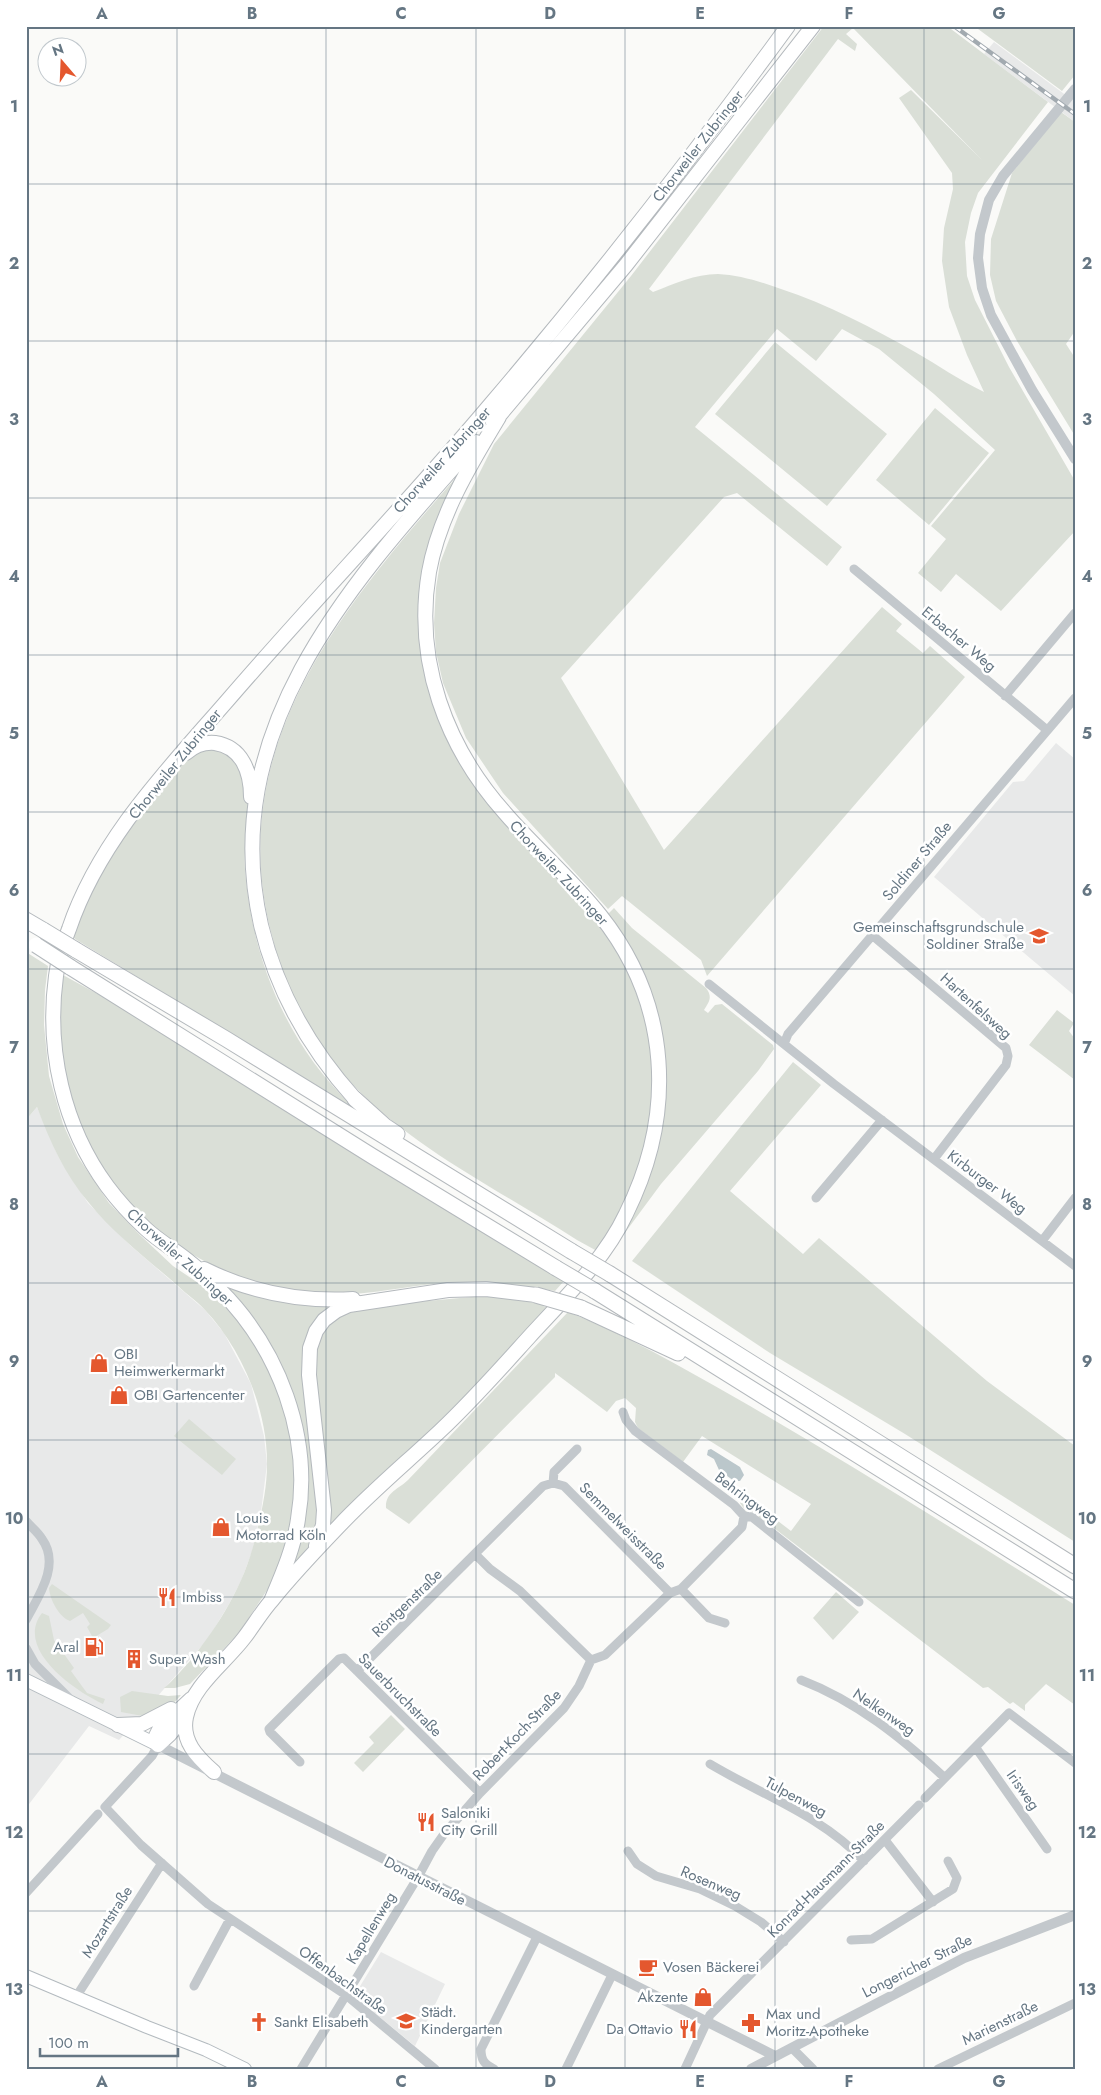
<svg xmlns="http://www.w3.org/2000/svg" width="1101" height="2095" font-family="Jost,sans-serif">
<rect width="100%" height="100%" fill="#fafaf8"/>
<!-- built -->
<path fill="#e8e9e9" d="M994 42 1075 102V122L984 54Z
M1056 743 1075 759V996L934 877 1013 782 1024 781Z
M37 1107 59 1158 88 1203 131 1246 205 1310 224 1333 251 1384 264 1436 267 1464 261 1512 252 1552 241 1581 229 1604 208 1639 119 1740 89 1726 26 1808V1120Z
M381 1952 445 1984 415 2046 354 1996Z"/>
<!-- green -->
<path fill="#dadfd7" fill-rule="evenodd" d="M824 26H947L1048 102 978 193 971 213 965 242 967 276 975 300 1009 367 1075 481V531L1001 611 956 574 941 592 918 573 946 539 931 526 995 450 934 394 879 349 842 329 816 361 777 329 695 427 842 547 827 566 737 493 724 497 561 678 664 850 882 607 902 624 896 631 923 653 930 646 965 677 707 976 701 960 622 896 608 909 503 793 466 738 443 683 436 652 434 623 436 588 440 563 459 514 494 444 631 276ZM853 28 982 160 911 90 899 98 952 173 953 189 944 228 942 261 949 307 967 355 984 392C959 380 938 365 915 352 873 328 827 304 781 289 762 282 739 275 718 274 695 274 674 284 653 292L649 289 838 39 855 51 857 44 846 34Z
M974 26H1075V75L1062 91Z
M1061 112 1075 122V331L1066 344 1075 358V436L1017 341 996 301 990 275 991 239 1012 173Z
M775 342 887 434 827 506 715 414Z
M935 408 989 453 929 525 876 480Z
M459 474 429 551 434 706 450 746 482 794 580 899 616 948 630 976 645 1018 653 1064 651 1126 631 1195 597 1251 577 1240C503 1192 419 1152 357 1089 314 1045 284 988 270 928 225 741 346 604 459 474Z
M212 747 235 757C239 768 244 779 247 790 252 812 243 846 245 870 252 958 286 1042 350 1104L349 1106 75 939 72 935C92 883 120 838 155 795 165 782 174 767 187 757 194 752 204 750 212 747Z
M599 905 609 913 614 908 632 928 706 988C713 997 709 1002 704 1010L708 1013 715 1005 722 1004 773 1045 774 1049 758 1071 661 1184 607 1257 633 1215 646 1186 657 1150 664 1101 662 1045Z
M26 952 48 966 45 990 44 1025 49 1076 63 1124 78 1157 109 1203 140 1235 173 1266 225 1301 267 1361 293 1437 296 1509 277 1575 239 1633 190 1684 175 1688H164C174 1680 181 1670 190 1661 219 1625 244 1585 255 1539 261 1515 267 1489 267 1465 268 1411 242 1349 205 1310 197 1301 186 1294 177 1285 147 1259 114 1234 89 1203 65 1175 50 1142 37 1107L26 1120Z
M63 975 105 998 273 1100 564 1281 555 1291C511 1283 469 1280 424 1285 384 1290 344 1299 304 1293 144 1270 41 1135 63 975Z
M1057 1010 1074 1023 1069 1031 1075 1039V1080L1029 1045Z
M793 1062 821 1085 730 1191 803 1254 819 1238 987 1381 1075 1446V1542L905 1434 770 1353 632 1261Z
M219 1282 334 1306 313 1329 320 1510 311 1546 285 1577 295 1552 296 1414Z
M471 1297H504L544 1305 543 1306 549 1308 478 1386 326 1530 312 1363 320 1332 339 1314 405 1303Z
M568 1312C627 1335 681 1367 736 1398 851 1464 962 1535 1075 1605V1705L1046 1684 1025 1705V1711L1013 1702 1010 1704 988 1687 983 1688 753 1512 747 1513 740 1503 744 1495 791 1531 811 1504 702 1436 683 1462 638 1428 635 1422 636 1408 625 1398 616 1401 607 1412 555 1373V1377L409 1524 386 1508C385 1492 399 1489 408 1480Z
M189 1419 236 1459 222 1475 174 1436Z
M52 1584 111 1625 108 1629 93 1638 87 1627 90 1624 83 1613 70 1621C59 1617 50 1600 49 1588Z
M836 1592 859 1612 833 1640 813 1618Z
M42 1613 49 1616 54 1640 74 1668 71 1671 87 1693 105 1699 103 1704C75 1691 14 1649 42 1613Z
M132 1691 168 1696 181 1695 172 1705 148 1717 121 1712 120 1697Z
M391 1715 405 1729 363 1772 354 1763 374 1743 369 1737Z"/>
<!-- water -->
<path fill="#bbc7cb" d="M711 1449 740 1467 744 1475 740 1481H734L719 1470 714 1459 707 1455 708 1450Z"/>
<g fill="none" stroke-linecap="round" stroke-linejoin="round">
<!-- secondary casing -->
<g stroke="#b3babf" stroke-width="14">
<path id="secondary" d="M26 1680 158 1745
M26 1976 147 2027 206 2050 245 2069"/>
</g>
<!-- trunk casing -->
<g stroke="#b4b9bd" stroke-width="16">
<path id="trunk" d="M493 423 626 265 813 26
M186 753C194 746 204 742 215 743 242 747 251 772 251 797
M355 1099C309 1048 277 992 261 925 216 726 355 579 476 442
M204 1269C250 1292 301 1302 353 1299
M316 1546 323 1525 324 1510 309 1375 310 1348 316 1331 324 1320 336 1311 349 1305 448 1290 486 1289 536 1295
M271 1601C282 1575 294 1548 298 1519 312 1437 279 1349 220 1290 211 1281 202 1272 192 1264 177 1251 160 1242 146 1229 132 1216 118 1201 107 1186 63 1126 46 1049 56 976 58 959 63 944 69 929 99 840 167 770 227 701 313 601 405 506 490 405 594 283 693 156 788 26
M186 1714 170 1734 158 1745 156 1736 160 1728 191 1699
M118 1725 142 1724 171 1709
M214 1772C197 1757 181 1741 186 1717 193 1685 225 1663 244 1638 254 1625 262 1611 273 1599 293 1574 316 1550 339 1526 371 1492 406 1463 440 1431 472 1401 501 1368 530 1336 563 1300 605 1259 626 1214 676 1114 671 1004 600 915 571 878 535 848 505 813 446 747 414 661 429 572 439 516 470 465 499 417"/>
</g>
<!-- motorway casing -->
<g stroke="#b4b9bd" stroke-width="17">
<path id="motorway" d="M26 920 43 930
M76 950 226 1039 571 1251
M70 967 372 1156 556 1268
M355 1099 385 1126 397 1134
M610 1274 1075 1566
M595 1291 1075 1591
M581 1308 678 1353"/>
</g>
<!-- minor -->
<path stroke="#c3c8cc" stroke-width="9" d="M854 569 1047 730
M1005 696 1075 613
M872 935 1006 1048 1008 1056 1006 1065 934 1159
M709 984 834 1084 1075 1266
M784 1044 788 1034 1075 698
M816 1198 882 1120
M1042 1241 1075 1198
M623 1412 626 1420 635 1431 734 1505 744 1516 752 1517 859 1602
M553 1483 554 1472 577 1449
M26 1521C31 1527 38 1532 42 1539 61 1565 38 1597 26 1620
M476 1555 490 1569 520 1591 591 1660
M681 1589 709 1618 725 1623
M26 1648 35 1664 70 1699
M591 1660 605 1655 670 1593 681 1589 742 1527 744 1516
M357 1671 543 1486 553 1483 564 1486 670 1593
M801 1680C856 1701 902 1738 945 1778
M158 1745 152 1756 105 1807 141 1845 208 1904 346 1995 435 2069
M976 1748 1047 1849
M300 1762 270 1732 269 1729 339 1659 344 1658 480 1793
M710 1764C762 1795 822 1816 864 1861
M925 1798 1009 1713 1075 1763
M885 1840 933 1902
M628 1851 637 1864 656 1876 700 1889 735 1906 761 1922 784 1942
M26 1893 98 1814
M851 1940 872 1939 953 1889 957 1878 948 1861
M194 1986 230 1919
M76 1997 162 1863
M792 2048 813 2069
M301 2069 418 1877 432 1851 444 1834 480 1793 564 1708 579 1686 591 1660
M494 2069C484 2064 481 2060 481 2049L537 1937
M566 2069 612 1975
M685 2069 710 2015 919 1805
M938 2069 1075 2003"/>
<!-- tertiary -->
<path stroke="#c3c8cc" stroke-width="10" d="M1075 89 1003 176 989 200 980 234 978 258 982 288 991 315 1032 390 1075 459
M158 1745C363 1849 569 1952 775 2056
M751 2069 964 1958 1075 1915"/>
<!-- secondary -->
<use href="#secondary" stroke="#fff" stroke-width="12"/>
<!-- trunk -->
<use href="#trunk" stroke="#fff" stroke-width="14"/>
<!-- motorway -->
<use href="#motorway" stroke="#fff" stroke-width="15"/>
<!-- rail casing -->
<g stroke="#a2aab0" stroke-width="4.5">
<path id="rail" d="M954 26 1075 114"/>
</g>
<!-- rail -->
<use href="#rail" stroke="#fff" stroke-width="2.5" stroke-dasharray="8" stroke-linecap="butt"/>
<!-- motorway-bridge casing -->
<g stroke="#b4b9bd" stroke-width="17" stroke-linecap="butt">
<path id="motorway-bridge" d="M43 930 76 950
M36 945 70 967
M571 1251 610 1274
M556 1268 595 1291
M536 1295 581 1308"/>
</g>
<!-- motorway-bridge -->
<use href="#motorway-bridge" stroke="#fff" stroke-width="15"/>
</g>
<!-- grid -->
<path fill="none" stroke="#657683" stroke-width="1" stroke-opacity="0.55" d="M177 26V2069M326 26V2069M476 26V2069M625 26V2069M775 26V2069M924 26V2069M26 184H1075M26 341H1075M26 498H1075M26 655H1075M26 812H1075M26 969H1075M26 1126H1075M26 1283H1075M26 1440H1075M26 1597H1075M26 1754H1075M26 1911H1075"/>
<!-- icons -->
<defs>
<g id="school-bare" transform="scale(1.5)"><path d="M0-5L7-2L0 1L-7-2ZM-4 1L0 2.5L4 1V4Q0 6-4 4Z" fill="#e4572e" stroke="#fff" stroke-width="2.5" paint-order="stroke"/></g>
<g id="shop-bare" transform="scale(1.5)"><path d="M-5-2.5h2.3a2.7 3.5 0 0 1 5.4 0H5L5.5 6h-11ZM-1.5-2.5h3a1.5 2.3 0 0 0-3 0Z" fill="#e4572e" stroke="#fff" stroke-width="2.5" paint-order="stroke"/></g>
<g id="restaurant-bare" transform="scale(1.5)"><path d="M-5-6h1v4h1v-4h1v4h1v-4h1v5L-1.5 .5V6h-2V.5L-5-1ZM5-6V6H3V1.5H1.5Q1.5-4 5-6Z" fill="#e4572e" stroke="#fff" stroke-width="2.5" paint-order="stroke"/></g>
<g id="fuel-bare" transform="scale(1.5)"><path d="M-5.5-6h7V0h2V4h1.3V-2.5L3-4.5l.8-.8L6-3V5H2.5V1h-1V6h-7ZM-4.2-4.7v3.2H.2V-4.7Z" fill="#e4572e" stroke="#fff" stroke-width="2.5" paint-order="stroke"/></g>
<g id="building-bare" transform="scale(1.5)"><path d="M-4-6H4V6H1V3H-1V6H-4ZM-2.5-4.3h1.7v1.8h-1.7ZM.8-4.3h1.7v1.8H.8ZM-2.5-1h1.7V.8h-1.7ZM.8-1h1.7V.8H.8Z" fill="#e4572e" stroke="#fff" stroke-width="2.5" paint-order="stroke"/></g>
<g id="cafe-bare" transform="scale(1.5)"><path d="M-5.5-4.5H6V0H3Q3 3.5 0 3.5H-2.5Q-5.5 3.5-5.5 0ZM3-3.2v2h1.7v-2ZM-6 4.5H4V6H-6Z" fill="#e4572e" stroke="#fff" stroke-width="2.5" paint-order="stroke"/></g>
<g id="church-bare" transform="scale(1.5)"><path d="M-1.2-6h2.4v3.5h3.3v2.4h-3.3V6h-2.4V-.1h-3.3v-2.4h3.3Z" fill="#e4572e" stroke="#fff" stroke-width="2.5" paint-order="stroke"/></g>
<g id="pharmacy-bare" transform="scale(1.5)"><path d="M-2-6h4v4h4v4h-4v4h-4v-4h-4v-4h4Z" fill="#e4572e" stroke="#fff" stroke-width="2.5" paint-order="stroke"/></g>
</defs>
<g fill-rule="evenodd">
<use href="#school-bare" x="1039" y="936"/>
<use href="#shop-bare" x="99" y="1363"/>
<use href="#shop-bare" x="119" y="1395"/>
<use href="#shop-bare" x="221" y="1527"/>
<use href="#restaurant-bare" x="167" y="1597"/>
<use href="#fuel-bare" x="94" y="1647"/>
<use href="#building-bare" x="134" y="1659"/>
<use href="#restaurant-bare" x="426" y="1822"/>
<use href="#cafe-bare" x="648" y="1967"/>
<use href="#shop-bare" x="703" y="1997"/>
<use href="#school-bare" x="406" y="2021"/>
<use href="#church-bare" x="259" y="2022"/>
<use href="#pharmacy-bare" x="751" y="2023"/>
<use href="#restaurant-bare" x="688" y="2029"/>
</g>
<g text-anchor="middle" stroke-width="5" stroke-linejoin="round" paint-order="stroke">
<!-- street labels -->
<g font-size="15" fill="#657683" stroke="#fff">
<text transform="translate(698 146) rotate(-52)" y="5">Chorweiler Zubringer</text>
<text transform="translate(442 460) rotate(-48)" y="5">Chorweiler Zubringer</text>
<text transform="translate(959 639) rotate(40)" y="5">Erbacher Weg</text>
<text transform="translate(175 764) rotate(-51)" y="5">Chorweiler Zubringer</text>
<text transform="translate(917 861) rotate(-50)" y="5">Soldiner Straße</text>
<text transform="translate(559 873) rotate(47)" y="5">Chorweiler Zubringer</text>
<text transform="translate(976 1006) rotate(42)" y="5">Hartenfelsweg</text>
<text transform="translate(987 1182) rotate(37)" y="5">Kirburger Weg</text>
<text transform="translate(180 1257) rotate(42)" y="5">Chorweiler Zubringer</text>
<text transform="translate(747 1498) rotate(37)" y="5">Behringweg</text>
<text transform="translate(623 1526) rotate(45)" y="5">Semmelweisstraße</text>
<text transform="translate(407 1603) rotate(-44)" y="5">Röntgenstraße</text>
<text transform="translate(400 1695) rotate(45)" y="5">Sauerbruchstraße</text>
<text transform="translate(884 1712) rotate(34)" y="5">Nelkenweg</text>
<text transform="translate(517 1735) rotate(-46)" y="5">Robert-Koch-Straße</text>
<text transform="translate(1023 1790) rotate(55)" y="5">Irisweg</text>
<text transform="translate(796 1797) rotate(28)" y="5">Tulpenweg</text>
<text transform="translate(826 1879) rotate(-45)" y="5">Konrad-Hausmann-Straße</text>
<text transform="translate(425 1881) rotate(27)" y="5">Donatusstraße</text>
<text transform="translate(711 1883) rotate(23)" y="5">Rosenweg</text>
<text transform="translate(107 1922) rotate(-58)" y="5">Mozartstraße</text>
<text transform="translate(371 1928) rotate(-59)" y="5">Kapellenweg</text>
<text transform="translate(917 1966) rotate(-27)" y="5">Longericher Straße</text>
<text transform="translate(343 1980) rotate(36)" y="5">Offenbachstraße</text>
<text transform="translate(1000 2023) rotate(-26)" y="5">Marienstraße</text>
</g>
<!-- poi labels -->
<g font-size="15" fill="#657683" stroke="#fff" text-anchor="start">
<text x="1024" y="932" text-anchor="end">Gemeinschaftsgrundschule<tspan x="1024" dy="17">Soldiner Straße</tspan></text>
<text x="114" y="1359">OBI<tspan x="114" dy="17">Heimwerkermarkt</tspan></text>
<text x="134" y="1400">OBI Gartencenter</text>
<text x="236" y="1523">Louis<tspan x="236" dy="17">Motorrad Köln</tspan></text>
<text x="182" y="1602">Imbiss</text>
<text x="79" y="1652" text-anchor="end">Aral</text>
<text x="149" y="1664">Super Wash</text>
<text x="441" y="1818">Saloniki<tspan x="441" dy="17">City Grill</tspan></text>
<text x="663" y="1972">Vosen Bäckerei</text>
<text x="688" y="2002" text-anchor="end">Akzente</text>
<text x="421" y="2017">Städt.<tspan x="421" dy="17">Kindergarten</tspan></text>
<text x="766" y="2019">Max und<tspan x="766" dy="17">Moritz-Apotheke</tspan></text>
<text x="274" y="2027">Sankt Elisabeth</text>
<text x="673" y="2034" text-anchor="end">Da Ottavio</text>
</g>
</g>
<!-- border -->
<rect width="1101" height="2095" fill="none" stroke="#ffffff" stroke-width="55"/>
<!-- north arrow -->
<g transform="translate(62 62) rotate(341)"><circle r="24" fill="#ffffff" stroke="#c1c8cd"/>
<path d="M0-4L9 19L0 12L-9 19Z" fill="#e4572e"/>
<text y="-8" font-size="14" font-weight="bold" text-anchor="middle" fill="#657683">N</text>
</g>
<!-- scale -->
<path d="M40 2048v8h138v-8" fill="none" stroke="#657683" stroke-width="2.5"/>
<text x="48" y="2048" font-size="15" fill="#657683" stroke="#ffffff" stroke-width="4" paint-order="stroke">100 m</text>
<rect x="28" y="28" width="1046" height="2040" fill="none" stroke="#657683" stroke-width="2"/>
<g font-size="16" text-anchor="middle" font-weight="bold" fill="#657683">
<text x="102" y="19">A</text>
<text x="252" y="19">B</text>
<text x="401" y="19">C</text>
<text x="550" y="19">D</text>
<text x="700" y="19">E</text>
<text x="849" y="19">F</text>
<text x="999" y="19">G</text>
<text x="14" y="112">1</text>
<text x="1087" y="112">1</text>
<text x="14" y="269">2</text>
<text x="1087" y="269">2</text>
<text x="14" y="425">3</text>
<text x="1087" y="425">3</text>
<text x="14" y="582">4</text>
<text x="1087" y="582">4</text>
<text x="14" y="739">5</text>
<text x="1087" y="739">5</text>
<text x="14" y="896">6</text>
<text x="1087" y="896">6</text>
<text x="14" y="1053">7</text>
<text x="1087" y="1053">7</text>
<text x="14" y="1210">8</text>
<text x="1087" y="1210">8</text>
<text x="14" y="1367">9</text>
<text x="1087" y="1367">9</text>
<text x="14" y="1524">10</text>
<text x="1087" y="1524">10</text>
<text x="14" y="1681">11</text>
<text x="1087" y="1681">11</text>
<text x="14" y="1838">12</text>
<text x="1087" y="1838">12</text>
<text x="14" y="1995">13</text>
<text x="1087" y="1995">13</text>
<text x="102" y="2087">A</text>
<text x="252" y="2087">B</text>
<text x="401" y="2087">C</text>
<text x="550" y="2087">D</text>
<text x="700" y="2087">E</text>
<text x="849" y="2087">F</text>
<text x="999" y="2087">G</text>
</g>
</svg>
